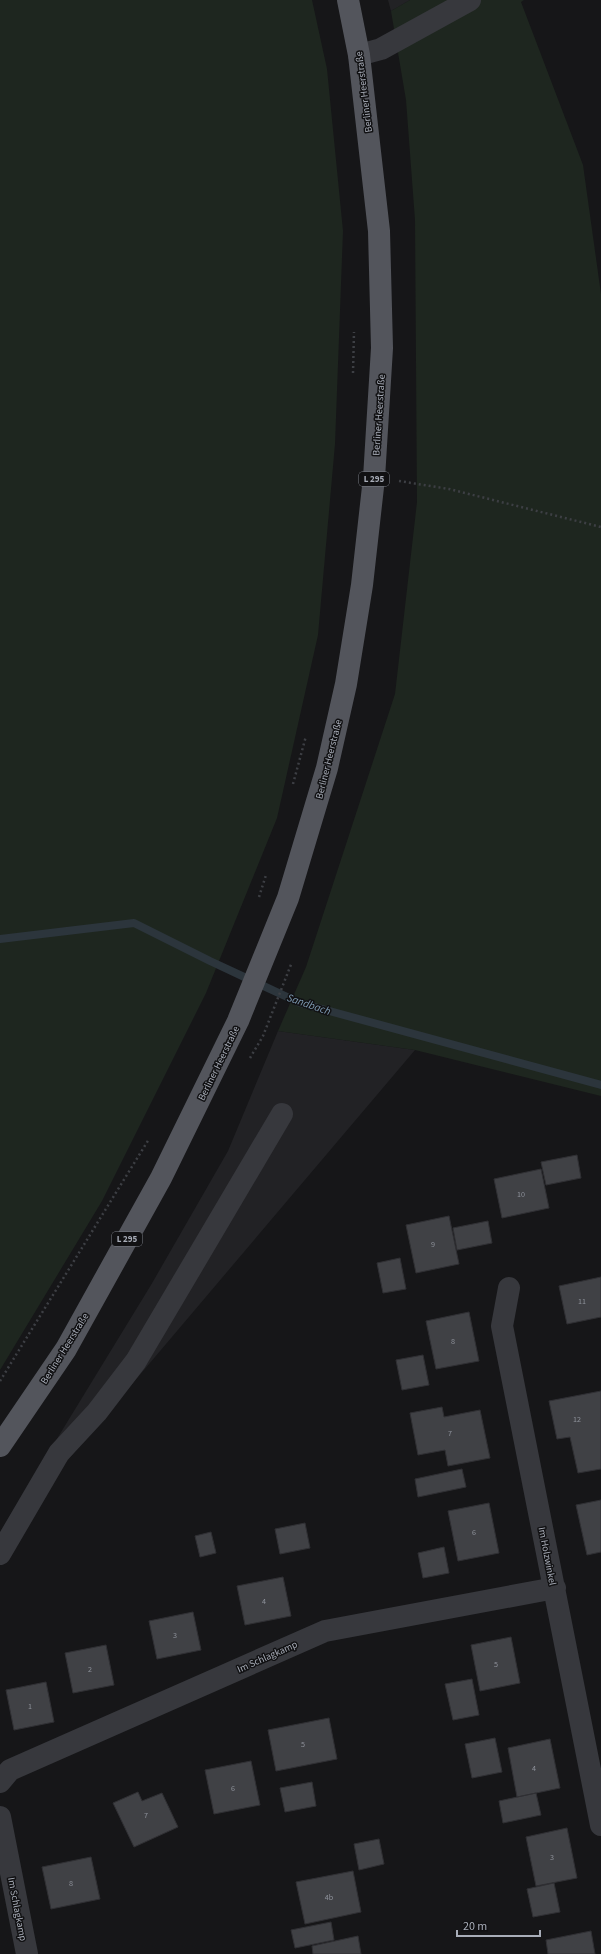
<svg xmlns="http://www.w3.org/2000/svg" width="601" height="1954" font-family="'Source Sans 3',sans-serif">
<rect width="100%" height="100%" fill="#161618"/>
<!-- built -->
<path fill="#222225" d="M388 0H410L391 11Z
M278 1031 415 1050 0 1540V1532L151 1285 228 1151Z"/>
<!-- green -->
<path fill="#1e261f" d="M0 0H312L327 69 343 231 335 444 318 635 277 818 206 993 102 1201 0 1370Z
M410 0H524L521 2 583 165 601 294V1096L415 1050 278 1031 306 967 395 694 417 502 415 220 406 100 391 11Z"/>
<g fill="none" stroke-linecap="round" stroke-linejoin="round">
<!-- stream -->
<path stroke="#2c353c" stroke-width="8" d="M0 939 134 923 210 961 300 1003 601 1085"/>
</g>
<!-- building -->
<path fill="#404145" stroke="#303034" d="M577 1155 581 1178 546 1185 541 1162Z
M541 1169 549 1208 502 1218 494 1179Z
M449 1216 459 1264 416 1273 406 1225Z
M488 1221 492 1243 457 1250 453 1228Z
M400 1258 406 1289 383 1293 377 1263Z
M601 1277V1317L567 1324 559 1286Z
M469 1312 479 1361 436 1369 426 1321Z
M423 1355 429 1385 402 1390 396 1360Z
M601 1391V1469L578 1473 570 1437 557 1439 549 1401Z
M442 1407 444 1417 480 1410 490 1458 448 1466 445 1450 418 1455 410 1413Z
M462 1469 466 1487 418 1497 415 1479Z
M601 1500V1552L587 1555 576 1505Z
M489 1503 499 1553 458 1561 448 1511Z
M305 1523 310 1548 280 1554 275 1529Z
M211 1532 216 1553 200 1557 195 1536Z
M444 1547 449 1573 423 1578 418 1553Z
M283 1577 291 1616 245 1625 237 1586Z
M193 1612 201 1650 157 1659 149 1621Z
M511 1637 520 1683 480 1691 471 1645Z
M106 1645 114 1685 73 1693 65 1653Z
M472 1679 479 1715 453 1720 445 1684Z
M46 1682 54 1722 14 1730 6 1690Z
M329 1718 337 1759 276 1771 268 1730Z
M495 1738 502 1772 472 1778 465 1744Z
M550 1739 560 1788 517 1797 508 1748Z
M251 1761 260 1805 214 1814 205 1770Z
M312 1782 316 1806 285 1812 280 1788Z
M138 1792 142 1801 162 1793 178 1827 134 1847 113 1803Z
M536 1793 541 1815 503 1823 499 1801Z
M567 1828 577 1878 536 1886 526 1837Z
M379 1839 384 1864 359 1870 354 1844Z
M91 1857 100 1899 51 1909 42 1867Z
M353 1871 361 1912 305 1924 296 1882Z
M554 1883 560 1912 533 1917 527 1889Z
M331 1922 334 1940 295 1948 291 1930Z
M591 1931 595 1954H548L546 1940Z
M358 1936 361 1954H313L312 1946Z"/>
<g fill="none" stroke-linecap="round" stroke-linejoin="round">
<!-- path -->
<path stroke="#3d3f44" stroke-width="2.5" stroke-dasharray="2 3" stroke-linecap="butt" d="M353 373 354 332
M399 481 449 489 601 527
M293 784 306 736
M259 897 266 875
M250 1058 263 1036 292 962
M0 1381 149 1139"/>
<!-- minor -->
<path stroke="#37383d" stroke-width="22" d="M359 55 381 49 470 0
M509 1288 502 1326 601 1825
M0 1554 59 1453 97 1412 136 1361 282 1114
M0 1782 10 1770 325 1631 555 1588
M0 1817 27 1954"/>
<!-- major -->
<path stroke="#53555c" stroke-width="22" d="M0 1446 66 1349 161 1178 238 1021 288 898 327 768 346 684 362 585 374 478 382 348 379 231 359 55 348 0"/>
</g>
<g text-anchor="middle" stroke-width="3" stroke-linejoin="round" paint-order="stroke">
<!-- number labels -->
<g font-size="8" fill="#8e929b">
<text x="521" y="1197">10</text>
<text x="433" y="1247">9</text>
<text x="582" y="1304">11</text>
<text x="453" y="1344">8</text>
<text x="577" y="1422">12</text>
<text x="450" y="1436">7</text>
<text x="474" y="1535">6</text>
<text x="264" y="1604">4</text>
<text x="175" y="1638">3</text>
<text x="496" y="1667">5</text>
<text x="90" y="1672">2</text>
<text x="30" y="1709">1</text>
<text x="303" y="1747">5</text>
<text x="534" y="1771">4</text>
<text x="233" y="1791">6</text>
<text x="146" y="1818">7</text>
<text x="552" y="1860">3</text>
<text x="71" y="1886">8</text>
<text x="329" y="1900">4b</text>
</g>
<!-- shield labels -->
<g fill="#111113" stroke="#7b7e86" stroke-width="1">
<rect x="359" y="472" width="30" height="14" rx="3"/>
<rect x="112" y="1232" width="30" height="14" rx="3"/>
</g>
<g font-size="9" font-weight="bold" fill="#a8adb8">
<text x="374" y="482">L 295</text>
<text x="127" y="1242">L 295</text>
</g>
<!-- street labels -->
<g font-size="10" fill="#a8adb8" stroke="#111113">
<text transform="translate(363 92) rotate(-97)" y="4">Berliner Heerstraße</text>
<text transform="translate(378 415) rotate(-86)" y="4">Berliner Heerstraße</text>
<text transform="translate(328 759) rotate(-76)" y="4">Berliner Heerstraße</text>
<text transform="translate(218 1063) rotate(-64)" y="4">Berliner Heerstraße</text>
<text transform="translate(64 1348) rotate(-58)" y="4">Berliner Heerstraße</text>
<text transform="translate(548 1556) rotate(79)" y="4">Im Holzwinkel</text>
<text transform="translate(267 1656) rotate(-24)" y="4">Im Schlagkamp</text>
<text transform="translate(18 1909) rotate(79)" y="4">Im Schlagkamp</text>
</g>
<!-- water labels -->
<g font-size="11" font-style="italic" fill="#7f9bb3" stroke="#111113">
<text transform="translate(309 1004) rotate(19)" y="4">Sandbach</text>
</g>
</g>
<!-- scale -->
<path d="M457 1930v6h83v-6" fill="none" stroke="#a8adb8" stroke-width="2"/>
<text x="463" y="1930" font-size="12" fill="#a8adb8" stroke="#111113" stroke-width="3" paint-order="stroke">20 m</text>
</svg>
